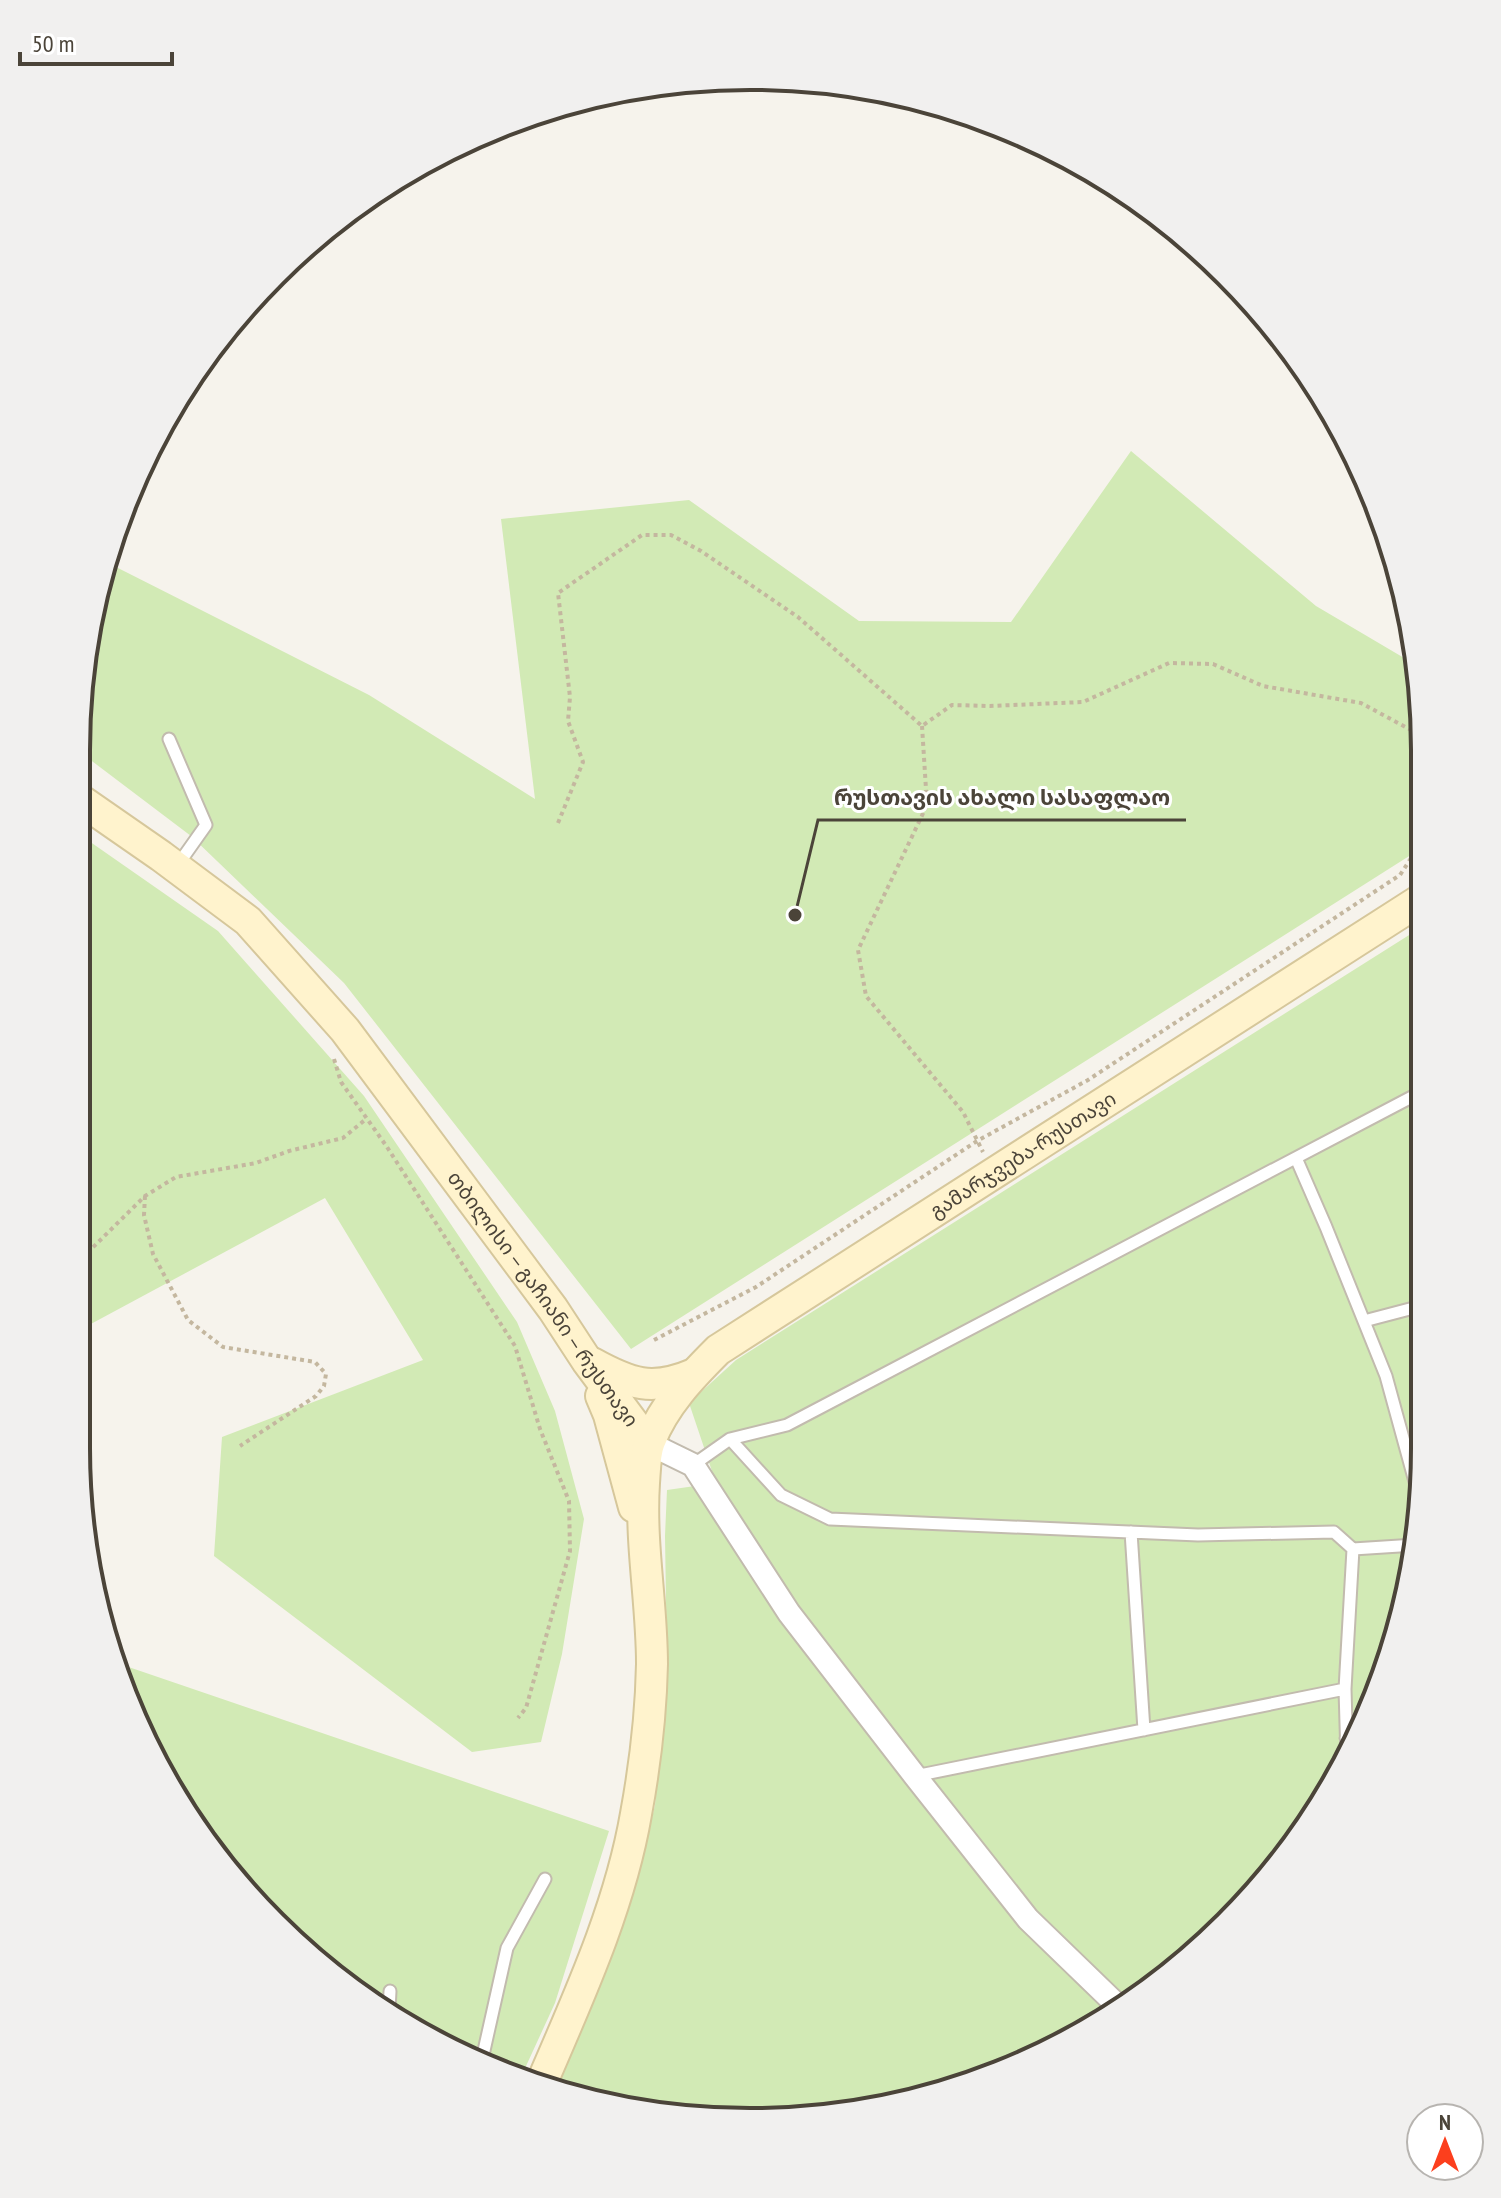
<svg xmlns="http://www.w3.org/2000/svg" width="1501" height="2198" font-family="'PT Sans Narrow','Noto Sans Georgian',sans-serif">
<rect width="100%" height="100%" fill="#f6f3ec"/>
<!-- green -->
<path fill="#d2eab5" d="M1131 451 1316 606 1416 665 1425 751V846L631 1349 344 983 191 836 76 749 89 619 105 572 116 567 369 695 535 799 501 519 689 500 859 621 1011 622Z
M76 832 218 931 364 1096 517 1322 555 1411 584 1519 562 1654 541 1742 472 1752 214 1556 222 1437 423 1360 325 1198 76 1332Z
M1425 925V1447L1412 1579 1355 1746 1228 1924 1087 2032 883 2109 706 2121 557 2086 637 1882 655 1805 667 1666 665 1536 667 1490 716 1483 689 1403 736 1360Z
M111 1661 609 1831 555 2003 521 2077 493 2071 340 1982 190 1823Z"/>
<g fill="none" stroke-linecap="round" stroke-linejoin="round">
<!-- service casing -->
<g stroke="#c2bbae" stroke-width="15">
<path id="service" d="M169 739 206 825 177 866
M1296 1158 1326 1227 1386 1376 1420 1500
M1364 1321 1425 1305
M730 1439 781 1495 830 1519 1198 1535 1334 1532 1353 1549 1415 1545
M693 1465 730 1439 787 1425 1425 1090
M1131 1532 1144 1730
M1346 1738 1358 1737
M1347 1758 1345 1689 1353 1549
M915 1776 1345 1689
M389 2011 390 1991
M481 2064 507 1948 545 1879"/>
</g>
<!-- minor casing -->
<g stroke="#c2bbae" stroke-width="26">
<path id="minor" d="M648 1443 693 1465 789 1613 915 1776 1028 1919 1119 2007"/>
</g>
<!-- secondary casing -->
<g stroke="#d6c79b" stroke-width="34">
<g id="secondary">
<path id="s1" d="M76 797 161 856 248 921 345 1030 553 1309 587 1361 648 1443"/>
<path d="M592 1363C630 1384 652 1392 694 1374"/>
<path d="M601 1396 609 1415 634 1507"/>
<path id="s2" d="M542 2082C579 1996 620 1907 636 1814 645 1765 651 1714 652 1664 652 1603 640 1544 644 1483 645 1470 645 1453 650 1441 664 1405 691 1377 718 1350L1425 897"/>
</g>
</g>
<!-- path -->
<path stroke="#c4b79f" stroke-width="4" stroke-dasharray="4 4" stroke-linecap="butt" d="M922 726 927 805 858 950 866 996 963 1112 983 1152
M558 823 583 762 568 721 570 697 558 593 642 535H671L701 551 798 617 922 726 952 705 990 706 1083 702 1169 663 1213 664 1263 686 1361 703 1424 737
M334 1059 341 1082 387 1147 515 1346 540 1429 569 1501 570 1551 526 1708 518 1718
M145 1196 144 1215 153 1254 188 1320 223 1347 315 1362 326 1374 324 1386 316 1396 240 1446
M76 1264 145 1196 176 1177 256 1163 289 1151 343 1138 366 1119
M654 1340 756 1287 977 1141 1088 1080 1400 875 1425 837"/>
<!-- service -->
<use href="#service" stroke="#fff" stroke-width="11"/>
<!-- minor -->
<use href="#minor" stroke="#fff" stroke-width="22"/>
<!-- secondary -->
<use href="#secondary" stroke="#fff3cd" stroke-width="30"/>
</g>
<g text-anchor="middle" stroke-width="6" stroke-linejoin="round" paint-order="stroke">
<!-- street labels -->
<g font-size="20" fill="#4b4439" stroke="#fff">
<text dy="7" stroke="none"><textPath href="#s2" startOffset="1136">გამარჯვება-რუსთავი</textPath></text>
<text dy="7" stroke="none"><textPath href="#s1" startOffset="692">თბილისი — გაჩიანი — რუსთავი</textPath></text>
</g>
</g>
<!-- crop -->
<path d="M0 0H1501V2198H0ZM750 90H751A660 660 0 0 1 1411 750V1448A660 660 0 0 1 751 2108H750A660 660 0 0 1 90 1448V750A660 660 0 0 1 750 90Z" fill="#f1f0ef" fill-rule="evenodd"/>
<path fill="none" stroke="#4b4439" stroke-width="4" d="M750 90H751A660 660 0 0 1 1411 750V1448A660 660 0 0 1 751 2108H750A660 660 0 0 1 90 1448V750A660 660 0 0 1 750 90Z"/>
<!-- callouts -->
<path fill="none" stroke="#4b4439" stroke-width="3" d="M795 915L818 820H1186"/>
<circle fill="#4b4439" stroke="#fff" stroke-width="3" cx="795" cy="915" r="8"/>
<g font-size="22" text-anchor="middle" font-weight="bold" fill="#4b4439" stroke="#fff" stroke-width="6" stroke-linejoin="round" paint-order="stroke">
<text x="1002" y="805">რუსთავის ახალი სასაფლაო</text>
</g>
<!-- north arrow -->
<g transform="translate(1445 2142)"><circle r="38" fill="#ffffff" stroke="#b7b4b0" stroke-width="2"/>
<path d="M0-6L14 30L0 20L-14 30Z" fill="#fc3f1d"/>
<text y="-12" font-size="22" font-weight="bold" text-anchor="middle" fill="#4b4439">N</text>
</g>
<!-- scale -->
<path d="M20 52v12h152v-12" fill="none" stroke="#4b4439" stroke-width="4"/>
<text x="32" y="52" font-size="24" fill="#4b4439" stroke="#ffffff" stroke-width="6" paint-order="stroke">50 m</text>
</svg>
